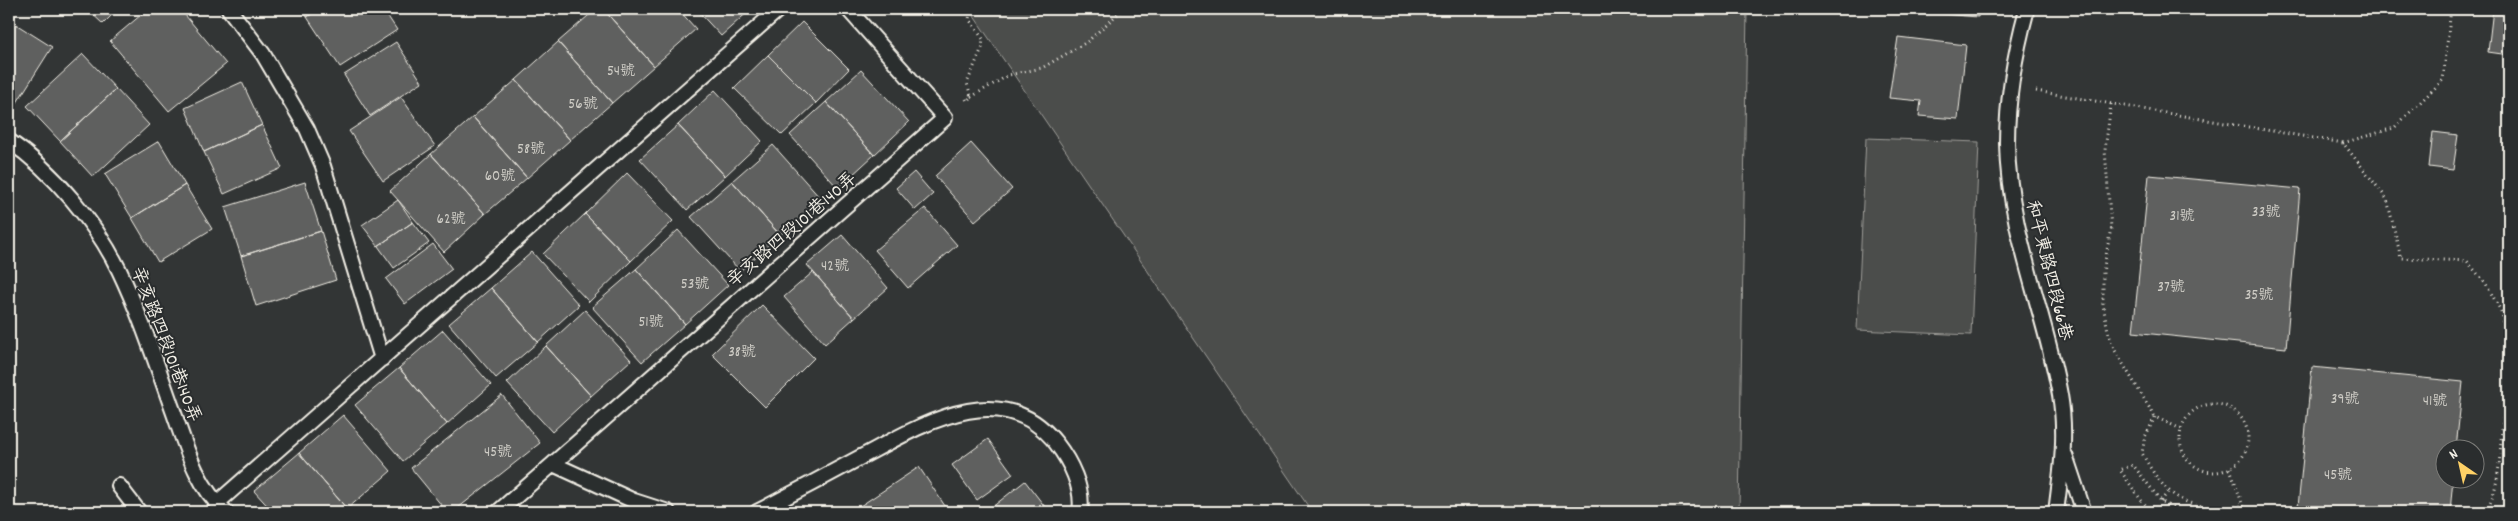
<svg xmlns="http://www.w3.org/2000/svg" width="2518" height="521" font-family="Dekko,'LXGW WenKai TC',sans-serif">
<rect width="100%" height="100%" fill="#323535"/>
<filter id="ink" filterUnits="userSpaceOnUse"><feTurbulence type="fractalNoise" baseFrequency=".02" numOctaves="2"/><feDisplacementMap in="SourceGraphic" scale="10" xChannelSelector="R" yChannelSelector="G"/><feConvolveMatrix kernelMatrix="1 2 1 2 8 2 1 2 1" color-interpolation-filters="sRGB"/></filter>
<g filter="url(#ink)">
<!-- green -->
<path fill="#4b4d4c" stroke="#a09f9a" d="M969 9H1747L1739 512H1312Z
M1866 138 1979 142 1971 335 1857 330Z"/>
<!-- building -->
<path fill="#5f605f" stroke="#f4f1e8" d="M87 9H118L103 24Z
M148 9H180L226 64 169 111 110 41Z
M302 9H319L307 17Z
M319 9H383L397 30 340 67 307 17Z
M596 9H603L654 66 612 103 558 42Z
M603 9H678L696 29 654 66Z
M696 9H751L721 36Z
M1905 9H1979L1978 17 1905 11Z
M2493 9H2509V55L2488 52Z
M802 22 849 69 816 103 768 55Z
M14 23 52 47 11 112 9 110V31Z
M1898 37 1966 45 1958 119 1919 116 1921 101 1889 98Z
M396 42 422 82 370 116 344 75Z
M558 42 612 103 570 140 516 80Z
M83 54 116 89 60 141 27 106Z
M768 55 816 103 782 135 734 88Z
M861 70 909 122 874 155 826 102Z
M516 80 570 140 527 178 473 117Z
M242 82 262 125 204 152 185 108Z
M116 89 149 125 93 177 60 141Z
M715 90 762 141 725 176 678 125Z
M401 97 435 146 383 181 349 131Z
M826 102 874 155 838 188 790 135Z
M473 117 527 178 485 214 431 154Z
M262 125 282 168 224 194 204 152Z
M678 125 725 176 687 210 640 159Z
M2433 132 2458 135 2453 170 2429 167Z
M159 141 185 185 132 218 105 174Z
M971 143 1012 189 975 221 935 176Z
M773 145 821 199 780 235 732 181Z
M431 154 485 214 444 252 390 191Z
M914 172 933 194 915 210 896 188Z
M627 173 673 221 631 261 585 214Z
M2149 175 2300 189 2286 348 2133 332Z
M732 181 780 235 740 271 691 217Z
M305 182 321 231 241 256 225 207Z
M185 185 212 229 158 262 132 218Z
M398 200 413 222 378 246 362 225Z
M925 208 957 245 908 288 875 250Z
M585 214 631 261 589 302 543 254Z
M413 222 429 243 394 268 378 246Z
M678 230 728 285 685 324 636 269Z
M321 231 336 280 256 306 241 256Z
M842 235 888 288 854 318 807 265Z
M433 244 452 269 405 304 386 279Z
M532 252 579 305 538 342 491 288Z
M636 269 685 324 642 362 592 307Z
M813 272 854 318 825 344 784 297Z
M491 288 538 342 496 378 449 324Z
M762 305 814 358 765 407 712 354Z
M585 310 631 360 591 396 546 346Z
M443 330 491 385 447 424 399 368Z
M546 346 591 396 552 432 507 383Z
M2312 367 2463 382 2456 448H2446V478H2453L2450 512H2358L2298 507Z
M399 368 447 424 403 461 355 405Z
M502 395 540 443 453 512H447L411 468Z
M343 415 391 471 347 509 299 453Z
M988 439 1013 474 977 500 952 465Z
M299 453 347 509 343 512H273L254 491Z
M919 467 949 512H851Z
M1025 481 1049 512H986Z"/>
<g fill="none" stroke-linecap="round" stroke-linejoin="round">
<!-- service casing -->
<g stroke="#f4f1e8" stroke-width="18">
<path id="service" d="M229 9 263 54 307 129 323 166 382 359
M2027 9C2015 53 2007 98 2007 143 2008 230 2045 311 2060 395 2067 435 2061 473 2056 512
M9 141C52 170 96 223 119 270 140 314 155 360 171 405 185 443 195 485 226 512
M2065 455 2084 512
M553 464 945 118 848 9
M119 486 139 512
M216 504 779 9
M498 512 553 464 634 501 668 512
M757 512C792 494 826 476 861 457 920 426 1001 374 1056 443 1070 461 1084 488 1080 512"/>
</g>
<!-- path -->
<path stroke="#f4f1e8" stroke-width="3" stroke-dasharray="1 4" stroke-linecap="butt" d="M2036 91 2343 143 2387 199 2401 258 2467 261 2486 284 2501 311 2509 366
M971 97 1009 75 1042 68 1087 42 1123 9
M966 99 967 101 971 97 967 83 982 48 983 39 969 19 971 9
M2111 104 2105 150 2111 228 2103 272V305L2108 331 2114 349 2155 417 2181 429
M2343 143 2394 128 2443 80 2451 9
M2180 438a34 34 0 1 1 68 0a34 34 0 1 1-68 0Z
M2155 417 2145 437 2142 453C2168 502 2189 511 2243 506
M2230 468 2243 506 2249 512
M2161 501 2168 492
M2152 512 2141 500 2120 470 2133 465 2161 501 2180 512
M2486 512C2506 475 2496 431 2509 393"/>
<!-- service -->
<use href="#service" stroke="#2a2d2e" stroke-width="14"/>
</g>
</g>
<g text-anchor="middle" stroke-width="4" stroke-linejoin="round" paint-order="stroke">
<!-- number labels -->
<g font-size="15" fill="#cfcdc6">
<text x="621" y="75">54號</text>
<text x="583" y="108">56號</text>
<text x="531" y="153">58號</text>
<text x="500" y="180">60號</text>
<text x="2266" y="216">33號</text>
<text x="2182" y="220">31號</text>
<text x="451" y="223">62號</text>
<text x="835" y="270">42號</text>
<text x="695" y="288">53號</text>
<text x="2171" y="291">37號</text>
<text x="2259" y="299">35號</text>
<text x="651" y="326">51號</text>
<text x="742" y="356">38號</text>
<text x="2345" y="403">39號</text>
<text x="2435" y="405">41號</text>
<text x="498" y="456">45號</text>
<text x="2338" y="479">45號</text>
</g>
<!-- street labels -->
<g font-size="18" fill="#f4f1e8" stroke="#2a2d2e">
<text transform="translate(791 229) rotate(-41)" y="6">辛亥路四段101巷140弄</text>
<text transform="translate(2050 270) rotate(76)" y="6">和平東路四段66巷</text>
<text transform="translate(167 344) rotate(69)" y="6">辛亥路四段101巷140弄</text>
</g>
</g>
<!-- margin -->
<rect width="2518" height="521" fill="none" stroke="#2a2d2e" stroke-width="30"/>
<rect x="15" y="15" width="2488" height="491" fill="none" stroke="#f4f1e8" stroke-width="2" filter="url(#ink)"/>
<!-- north arrow -->
<g transform="translate(2460 464) rotate(326)"><circle r="24" fill="#2a2d2e" stroke="#7b7b78"/>
<path d="M0-4L9 19L0 12L-9 19Z" fill="#ffd166"/>
<text y="-8" font-size="14" font-weight="bold" text-anchor="middle" fill="#f4f1e8">N</text>
</g>
</svg>
